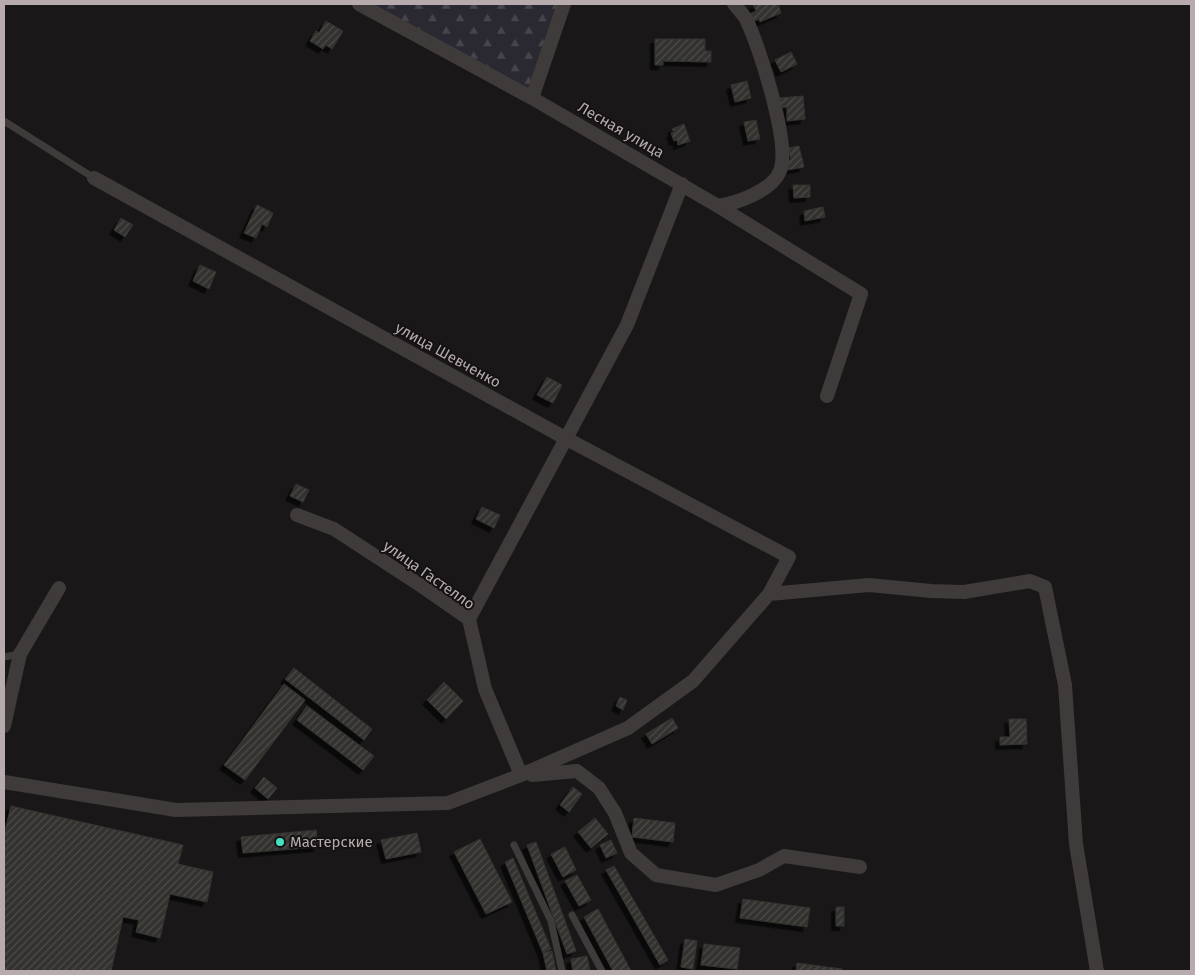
<svg xmlns="http://www.w3.org/2000/svg" width="1195" height="975" font-family="'Fira Sans',sans-serif">
<defs>
<pattern id="forest-firs" width="22" height="20" patternUnits="userSpaceOnUse" patternTransform="scale(1.25)"><rect width="22" height="20" fill="#2a2830"/><path d="M5 1l3.5 6h-7zM16 11l3.5 6h-7z" fill="#47444b"/></pattern>
<pattern id="building-hatch" width="6" height="6" patternUnits="userSpaceOnUse" patternTransform="scale(1.25)"><rect width="6" height="6" fill="#33302f"/><path d="M-1 1l2-2M0 6l6-6M5 7l2-2" fill="none" stroke="#4e4b4a"/></pattern>
<filter id="shadow"><feDropShadow dx="-4.5" dy="4.5" stdDeviation="0" flood-color="#0009"/></filter>
</defs>
<rect width="100%" height="100%" fill="#191717"/>
<!-- forest -->
<path fill="url(#forest-firs)" d="M359 4H564L532 98Z"/>
<!-- building -->
<path fill="url(#building-hatch)" stroke="#353231" filter="url(#shadow)" d="M753 4H778L781 13 760 22 759 19 753 22 750 14 756 11Z
M326 21 343 31 332 49 326 45 323 49 310 41 316 31 319 33Z
M655 39H705V51H711V62L663 61V65H655Z
M791 52 797 64 781 72 775 60Z
M747 81 751 98 735 102 731 85Z
M803 96 805 119 787 121V107L780 108 779 98Z
M756 120 760 139 748 141 744 122Z
M684 124 690 141 678 145 677 140 674 141 671 133 674 132 672 129Z
M799 146 804 167 788 170 786 160H791L788 148Z
M793 185H810V197L794 198Z
M257 205 273 213 267 227 262 224 256 238 244 233Z
M823 207 825 217 805 221 804 211Z
M121 218 133 225 125 237 114 230Z
M200 265 216 272 209 289 193 281Z
M547 377 562 385 553 403 537 395Z
M296 484 309 490 303 502 290 496Z
M482 507 500 515 494 528 476 519Z
M294 668 372 729 364 740 285 679Z
M444 682 463 701 446 719 427 700Z
M284 684 305 700 245 780 224 765Z
M620 697 627 700 623 710 616 706Z
M307 706 374 756 363 770 297 720Z
M672 718 678 728 652 744 646 734Z
M1009 719H1026L1027 744 1000 745V737H1010Z
M264 777 277 788 268 799 255 788Z
M573 787 582 794 569 812 560 805Z
M11 806 183 845 178 864 213 872 207 902 170 894 160 938 136 932 139 920 123 917 111 971H4V835Z
M595 818 608 834 591 848 578 832Z
M634 818 675 823 673 842 632 837Z
M316 830 318 847 243 853 241 837Z
M417 833 421 852 386 859 381 840Z
M480 839 512 902 486 914 454 852Z
M611 840 617 853 606 858 600 845Z
M536 842 576 951 567 954 527 845Z
M565 847 576 870 563 877 551 854Z
M513 858 551 949 543 953 505 862Z
M614 866 668 960 660 965 606 870Z
M577 875 591 900 579 906 565 881Z
M743 899 810 908 807 927 740 918Z
M836 907H844V926H836Z
M598 909 631 971H613L584 917Z
M685 939 697 941 693 969 681 967Z
M704 944 740 948 737 969 701 965Z
M552 951 556 971H547L543 953Z
M587 956 590 971H573L571 959Z
M797 963 842 969V971H796Z"/>
<g fill="none" stroke-linecap="round" stroke-linejoin="round">
<!-- service -->
<path stroke="#403b3b" stroke-width="7" d="M4 121 94 178
M4 657 20 654
M514 845 551 921 562 971
M572 915 602 971"/>
<!-- minor -->
<path stroke="#403b3b" stroke-width="14" d="M359 4 532 98 718 206 861 294 827 396
M532 98 564 4
M718 206C737 203 772 191 780 171 791 145 759 45 746 19 743 14 738 9 734 4
M297 515 334 529 423 587 469 619 485 689 521 775
M769 594 869 585 931 591 964 592 1030 581 1045 587 1065 685 1076 844 1097 971
M469 619 627 325 682 184
M4 726 20 654 59 588
M532 775 577 771 599 788 615 813 631 853 656 875 716 885 759 870 784 856 860 867
M4 782 176 810 448 803 521 775 628 728 693 681 769 594 789 557 565 438 94 178"/>
</g>
<!-- markers -->
<circle fill="#47e1c0" stroke="#141212" stroke-width="2" cx="280" cy="842" r="5"/>
<g text-anchor="middle" stroke-width="4" stroke-linejoin="round" paint-order="stroke">
<!-- street labels -->
<g font-size="15" fill="#b7abad" stroke="#141212">
<text transform="translate(621 130) rotate(30)" y="5">Лесная улица</text>
<text transform="translate(448 355) rotate(29)" y="5">улица Шевченко</text>
<text transform="translate(429 575) rotate(35)" y="5">улица Гастелло</text>
</g>
<!-- poi labels -->
<g font-size="15" fill="#b7abad" stroke="#141212" text-anchor="start">
<text x="290" y="847">Мастерские</text>
</g>
</g>
<!-- border -->
<rect width="1195" height="975" fill="none" stroke="#b7abad" stroke-width="10"/>
</svg>
